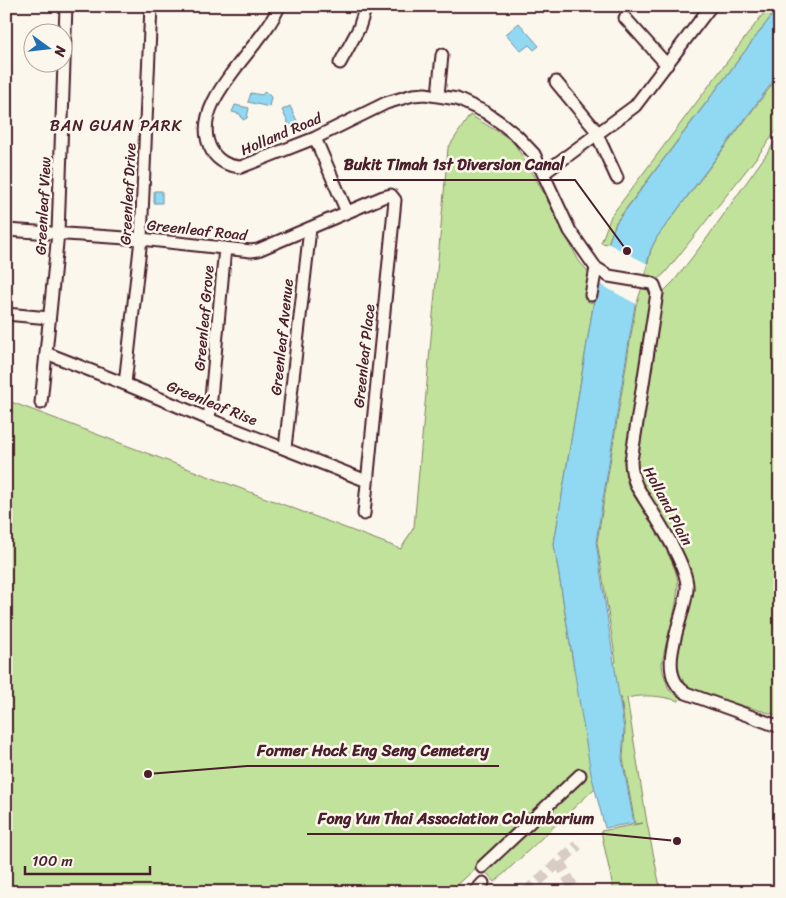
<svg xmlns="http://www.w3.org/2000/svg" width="786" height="898" font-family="Sriracha,sans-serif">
<rect width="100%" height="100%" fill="#fbf7ec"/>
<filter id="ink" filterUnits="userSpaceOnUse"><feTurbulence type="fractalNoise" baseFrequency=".02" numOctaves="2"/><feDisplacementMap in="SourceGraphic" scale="10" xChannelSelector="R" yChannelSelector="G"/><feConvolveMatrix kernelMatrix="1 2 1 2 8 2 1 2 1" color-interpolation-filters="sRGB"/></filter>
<g filter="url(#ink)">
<!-- green -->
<path fill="#c0e29b" stroke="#858063" d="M769 6H779L616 222 608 244 601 243 611 216Z
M780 74V126L756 158 665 273 657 280 645 277 651 249 657 237Z
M470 115 512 140 534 175 579 261 597 282 554 544 574 669 616 662 597 542 636 305 642 287H647L652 300 624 463 628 486C640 506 679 563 678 585 677 612 666 637 662 664L663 672 669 690 681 697 679 701C662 696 645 694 627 698L647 823 661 892H614L601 831 643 823 635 824 623 758 625 729 621 697 622 724 585 730 595 788 495 882 479 865 450 892H6V400L401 549 414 527 448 148Z
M780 135V716L690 691 680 685 675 661 691 591 639 481 634 466 662 293 674 281 707 238Z"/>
<!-- water -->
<path fill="#91d8f2" stroke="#758ea2" d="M779 6 780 72 657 237 651 249 635 305 596 542 624 729 622 758 634 823 605 828 591 774 554 544 597 282 608 244 616 223Z
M519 23 539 46 534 50 529 45 521 51 506 34Z
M265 91 271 97 269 107 248 102 251 93 262 95Z
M235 105 249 108 247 118 243 120 240 114 232 112Z
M290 106 298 123 290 127 282 110Z
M154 191H162V203H154Z"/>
<!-- pier -->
<path fill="#fbf7ec" d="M607 243 648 264 636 304 596 282Z"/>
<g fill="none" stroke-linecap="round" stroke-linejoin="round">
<!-- minor-tunnel -->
<path stroke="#d8ccc5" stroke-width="11" stroke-dasharray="11 5.5" stroke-linecap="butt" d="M559 862 576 892
M526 892 578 845"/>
<!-- minor casing -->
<g stroke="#4a1f2b" stroke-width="15">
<path id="minor" d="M279 6C264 47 184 104 212 151 219 162 228 166 241 167L315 138 386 103 413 95 425 94 457 99 485 112 501 123 517 136 534 154 570 231 596 268 609 276 651 283 654 285 657 293 631 461C631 471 633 478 637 487 651 510 689 565 687 589 685 618 653 673 686 693L780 727
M625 18 667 65
M340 63 359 28 366 6
M556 82 594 128 617 178
M438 95 442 55
M315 138 347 212
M544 173 635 106 711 6
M6 230 141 239 251 251 258 250 383 197 391 195 395 200 364 514
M591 295 596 268
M6 314 49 318
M46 353 125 384 211 420 367 481
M125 384 141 239 151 6
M41 403 58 233 66 6
M209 420 225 248
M285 448 310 229
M482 867 580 775
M475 892 483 883"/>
</g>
<!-- minor -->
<use href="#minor" stroke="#fbf7ec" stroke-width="11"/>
</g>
</g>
<g text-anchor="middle" stroke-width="5" stroke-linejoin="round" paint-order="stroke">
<!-- street labels -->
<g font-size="15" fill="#4a1f2b" stroke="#fbf7ec">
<text transform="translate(281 134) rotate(-23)" y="5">Holland Road</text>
<text transform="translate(128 194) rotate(-87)" y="5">Greenleaf Drive</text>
<text transform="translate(43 206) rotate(-87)" y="5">Greenleaf View</text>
<text transform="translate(197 230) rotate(6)" y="5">Greenleaf Road</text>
<text transform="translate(204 318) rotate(-85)" y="5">Greenleaf Grove</text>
<text transform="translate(282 337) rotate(-84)" y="5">Greenleaf Avenue</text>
<text transform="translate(364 356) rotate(-84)" y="5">Greenleaf Place</text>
<text transform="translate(212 403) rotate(22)" y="5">Greenleaf Rise</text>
<text transform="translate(668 506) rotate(62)" y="5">Holland Plain</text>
</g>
<!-- neighbourhood labels -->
<g font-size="16" letter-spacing="1" fill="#4a1f2b" stroke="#fbf7ec">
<text x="116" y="131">BAN GUAN PARK</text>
</g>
</g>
<!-- callouts -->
<path fill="none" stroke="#4a1f2b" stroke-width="2" d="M627 251L575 180H333M148 774L247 766H499M677 841L605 834H307"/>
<g fill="#4a1f2b" stroke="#fbf7ec" stroke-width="2">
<circle cx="627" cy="251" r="5"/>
<circle cx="148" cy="774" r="5"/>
<circle cx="677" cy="841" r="5"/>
</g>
<g font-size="16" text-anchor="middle" font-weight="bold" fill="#4a1f2b" stroke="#fbf7ec" stroke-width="5" stroke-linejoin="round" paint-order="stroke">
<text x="454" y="170">Bukit Timah 1st Diversion Canal</text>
<text x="373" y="756">Former Hock Eng Seng Cemetery</text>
<text x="456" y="824">Fong Yun Thai Association Columbarium</text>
</g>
<!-- margin -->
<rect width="786" height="898" fill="none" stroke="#fbf7ec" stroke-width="25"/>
<rect x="12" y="12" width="761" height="873" fill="none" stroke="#4a1f2b" stroke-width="2" filter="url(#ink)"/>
<!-- north arrow -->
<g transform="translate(48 48) rotate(105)"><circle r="24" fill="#fbf7ec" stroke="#b4a19f"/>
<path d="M0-4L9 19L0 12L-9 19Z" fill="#1f6fb2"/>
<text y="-8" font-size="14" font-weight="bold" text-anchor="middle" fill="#4a1f2b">N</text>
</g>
<!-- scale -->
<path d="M25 866v8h125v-8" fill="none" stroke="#4a1f2b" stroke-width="2.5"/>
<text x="32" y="866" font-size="15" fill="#4a1f2b" stroke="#fbf7ec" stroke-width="4" paint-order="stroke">100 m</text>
</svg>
